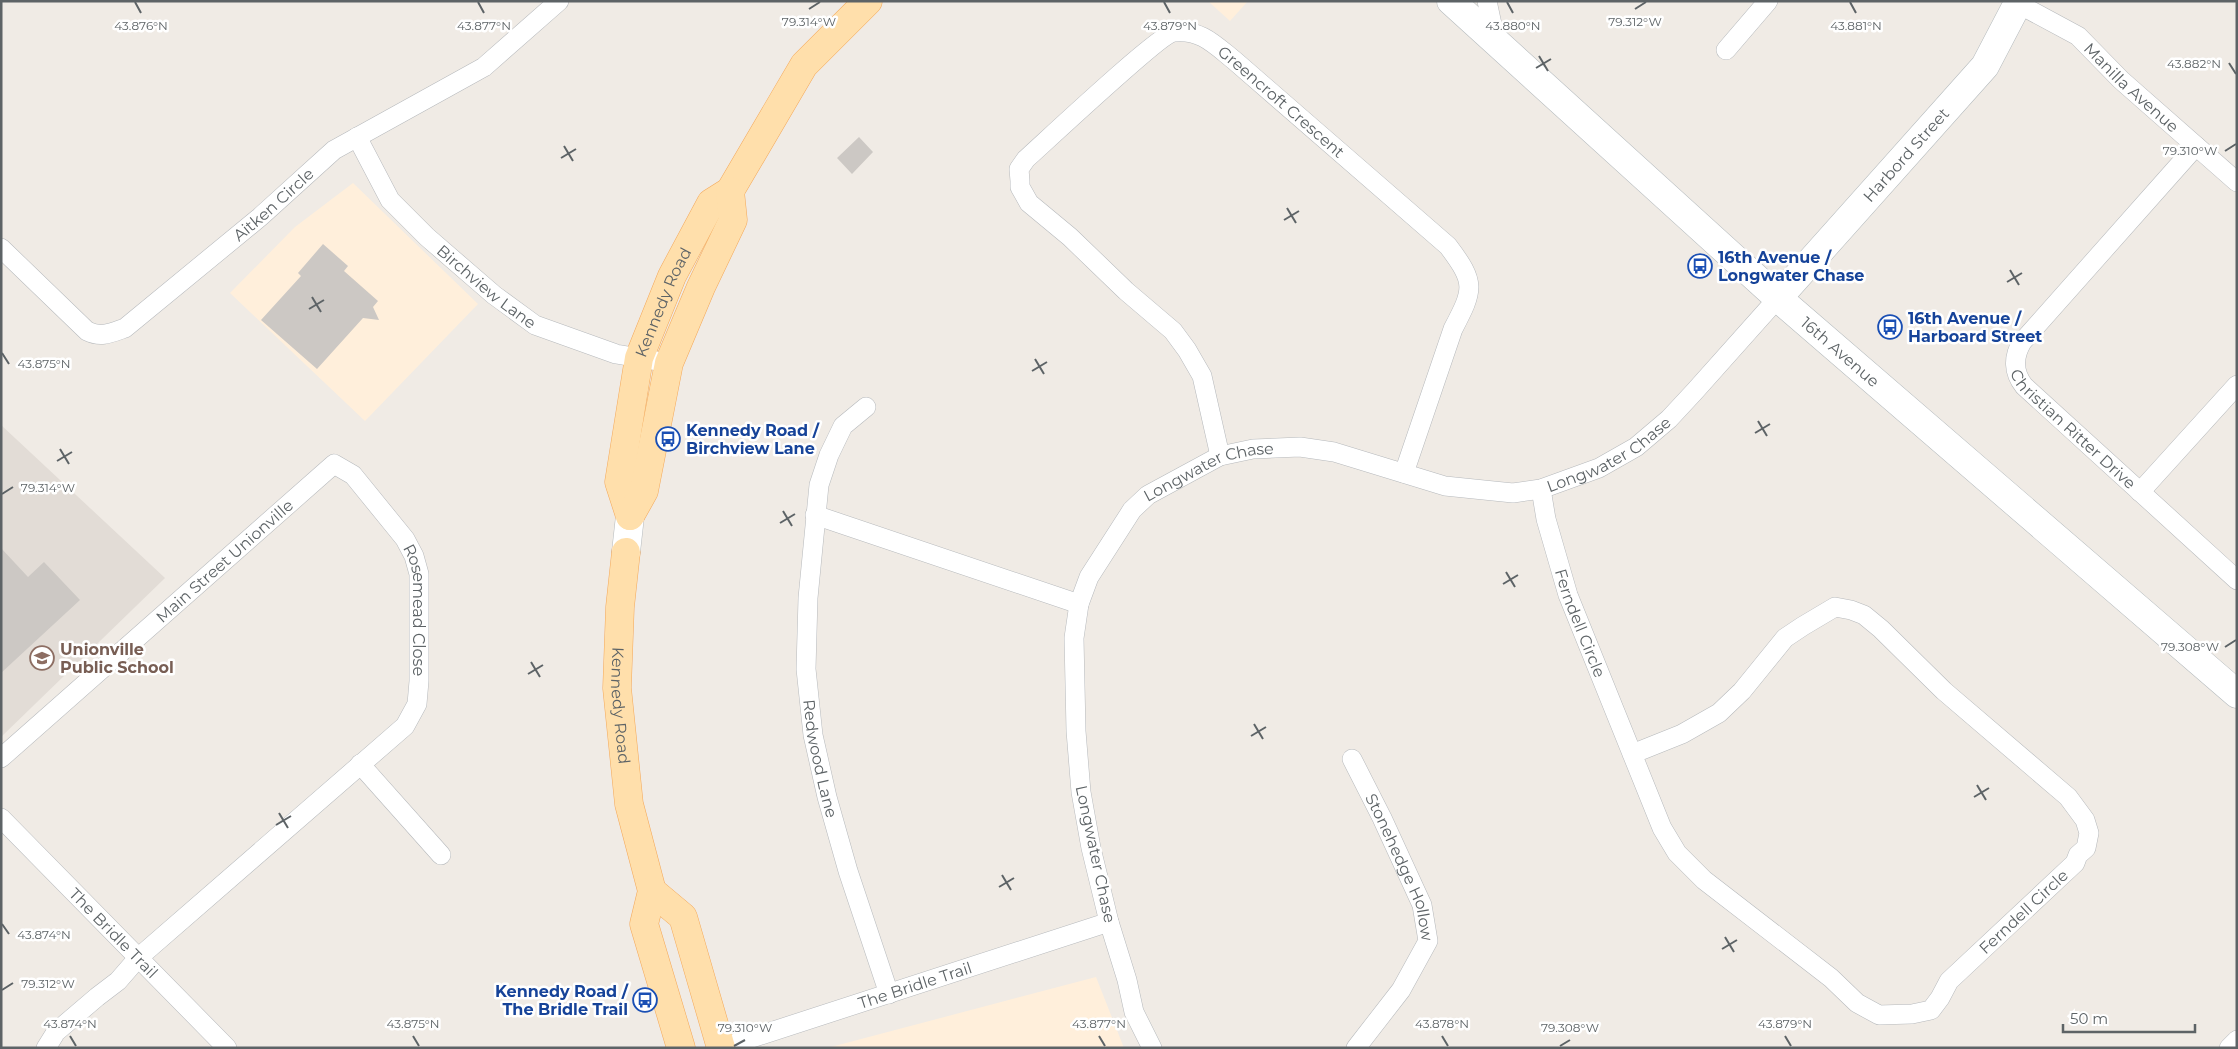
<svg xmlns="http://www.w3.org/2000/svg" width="2238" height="1049" font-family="Montserrat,sans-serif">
<rect width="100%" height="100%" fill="#f0ebe5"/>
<!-- commercial -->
<path fill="#ffefdb" d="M1208 1H1248L1230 21Z
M353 183 478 304 365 421 230 293 295 227Z
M1096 977 1124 1048H827Z"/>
<!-- education -->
<path fill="#e2dcd6" d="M1 425 165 578 1 737Z"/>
<!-- building -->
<path fill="#ccc8c4" d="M859 137 873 152 852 174 837 158Z
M323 244 348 266 344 271 378 301 373 307 379 320 363 318 317 369 261 320 301 276 298 273Z
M1 548 28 577 44 562 80 600 1 673Z"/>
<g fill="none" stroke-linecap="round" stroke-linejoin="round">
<!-- street casing -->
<g stroke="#b6b9bc" stroke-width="20">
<g id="street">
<path d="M1487 1 1493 29 1500 42"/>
<path id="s1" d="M2013 1 2078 36 2121 80 2237 182"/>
<path d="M1726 50 1768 1"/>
<path id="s2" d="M357 137 390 200 427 237 494 295 535 325 616 354 669 363"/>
<path id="s3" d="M2196 146 2022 342C2013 357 2013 372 2024 386L2237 580"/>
<path id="s4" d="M1 248 87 331C101 338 111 333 125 328L260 217 334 150 484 67 559 1"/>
<path id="s5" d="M866 407 843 426 829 455 819 485 808 598 806 669 813 735 827 797 848 871 889 994"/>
<path id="s6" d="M1220 456 1202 376 1187 350 1173 331 1126 291 1070 237 1029 203 1020 187V181L1019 169 1026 159C1045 142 1160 34 1174 32 1201 29 1215 45 1235 61L1448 246C1476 283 1474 289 1453 329L1404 473"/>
<path id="s7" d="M1541 489 1546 519 1568 595 1662 828 1677 853 1704 880 1831 978 1857 1003 1879 1015 1912 1014 1931 1010 1940 998 1949 981 2075 863 2078 855 2086 848 2089 833 2085 820 2068 797 1944 691 1881 629 1864 615 1851 610 1835 607 1803 626 1785 638 1742 691 1719 713 1682 734 1632 754"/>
<path d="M2140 492 2237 385"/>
<path d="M815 515 1079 604"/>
<path id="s8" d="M1 758 334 464 353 475 405 539 414 556 419 574V681L417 704 405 726 138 958 118 981 97 997 56 1032 46 1048"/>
<path id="s9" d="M1352 759 1382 818 1422 905 1428 941 1401 990 1356 1048"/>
<path d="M360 764 441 855"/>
<path id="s10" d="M1 818 227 1048"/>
<path id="s11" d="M721 1048 1109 922"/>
<path id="s12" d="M1152 1048 1134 1012 1127 980 1109 922 1091 848 1081 792 1076 731 1074 638 1079 604 1089 577 1132 510 1148 495 1220 456 1253 449 1300 447 1334 452 1445 486 1513 493 1541 489 1599 468 1636 447 1669 419 1695 391 1778 298"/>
<path d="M2229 1048 2237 1040"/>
</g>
</g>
<!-- secondary casing -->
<g stroke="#b4babd" stroke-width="29">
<g id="secondary">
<path id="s13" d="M1451 1 1778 298 2237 694"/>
<path id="s14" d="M1778 298 1985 66 2019 1"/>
<path d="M626 552 630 516"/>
</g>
</g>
<!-- primary casing -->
<g stroke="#f4a859" stroke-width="29">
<g id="primary">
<path id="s15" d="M630 516 619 482 639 358 672 276 711 203 730 191 804 65 868 1"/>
<path d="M630 516 644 491 669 363 701 287 733 220 730 191"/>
<path id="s16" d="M626 552 620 607 617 688 629 804 652 891 644 924 681 1048"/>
<path d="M652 891 683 917 721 1048"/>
</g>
</g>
<!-- street -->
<use href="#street" stroke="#fff" stroke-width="19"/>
<!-- secondary -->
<use href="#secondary" stroke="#fff" stroke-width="28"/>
<!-- primary -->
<use href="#primary" stroke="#ffdfab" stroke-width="28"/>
</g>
<!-- ticks -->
<path fill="none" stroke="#5d6366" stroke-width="2" d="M135 2 141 13M478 2 484 13M1164 2 1170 13M1507 2 1513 13M1850 2 1856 13M809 9 820 2M1635 9 1646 2M1539 56 1548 71M2229 63 2236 74M1536 68 1551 59M564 146 573 161M2225 151 2236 144M561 158 576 149M1287 208 1296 223M1284 220 1299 211M2010 270 2019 285M2007 282 2022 273M312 297 321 312M309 309 324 300M2 353 9 364M1035 359 1044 374M1032 371 1047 362M1758 421 1767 436M1755 433 1770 424M60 449 69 464M57 461 72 452M2 494 13 487M783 511 792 526M780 523 795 514M1506 572 1515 587M1503 584 1518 575M2225 647 2236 640M531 662 540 677M528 674 543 665M1254 724 1263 739M1251 736 1266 727M1977 785 1986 800M1974 797 1989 788M279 813 288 828M276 825 291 816M1002 875 1011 890M999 887 1014 878M2 924 9 934M1725 937 1734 952M1722 949 1737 940M2 990 13 983M70 1036 76 1046M413 1036 419 1046M1099 1036 1105 1046M1442 1036 1448 1046M1785 1036 1791 1046M734 1046 745 1040M1560 1046 1570 1040"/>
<!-- icons -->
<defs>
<g id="bus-ring" transform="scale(1.25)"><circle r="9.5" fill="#fff" stroke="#1a4fb4" stroke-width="1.5"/><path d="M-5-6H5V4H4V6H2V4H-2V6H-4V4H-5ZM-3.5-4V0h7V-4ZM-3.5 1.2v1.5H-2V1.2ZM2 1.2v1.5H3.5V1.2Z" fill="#1a4fb4"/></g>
<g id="school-ring" transform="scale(1.25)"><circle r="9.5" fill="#fff" stroke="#8d6e63" stroke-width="1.5"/><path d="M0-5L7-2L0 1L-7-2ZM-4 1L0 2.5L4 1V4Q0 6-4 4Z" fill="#8d6e63"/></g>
</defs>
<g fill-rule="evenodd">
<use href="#bus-ring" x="1700" y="266"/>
<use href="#bus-ring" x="1890" y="327"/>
<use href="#bus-ring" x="668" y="439"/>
<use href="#school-ring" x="42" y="658"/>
<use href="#bus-ring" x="645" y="1000"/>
</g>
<g text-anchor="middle" stroke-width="5" stroke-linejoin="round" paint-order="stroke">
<!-- street labels -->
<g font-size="16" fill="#5d6366" stroke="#fff">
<text dy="6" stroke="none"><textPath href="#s1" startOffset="148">Manilla Avenue</textPath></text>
<text dy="6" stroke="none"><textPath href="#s6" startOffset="704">Greencroft Crescent</textPath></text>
<text dy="6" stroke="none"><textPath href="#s14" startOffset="192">Harbord Street</textPath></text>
<text dy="6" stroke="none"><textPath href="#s4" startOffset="352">Aitken Circle</textPath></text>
<text dy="6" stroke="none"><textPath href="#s2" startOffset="201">Birchview Lane</textPath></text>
<text dy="6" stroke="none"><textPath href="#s15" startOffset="222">Kennedy Road</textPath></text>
<text dy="6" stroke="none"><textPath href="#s13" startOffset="524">16th Avenue</textPath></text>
<text dy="6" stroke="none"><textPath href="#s3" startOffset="374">Christian Ritter Drive</textPath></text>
<text dy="6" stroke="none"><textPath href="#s12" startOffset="1072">Longwater Chase</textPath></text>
<text dy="6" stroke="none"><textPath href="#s12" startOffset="652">Longwater Chase</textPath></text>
<text dy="6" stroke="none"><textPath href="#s8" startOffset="298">Main Street Unionville</textPath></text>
<text dy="6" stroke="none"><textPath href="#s8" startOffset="622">Rosemead Close</textPath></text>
<text dy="6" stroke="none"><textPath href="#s7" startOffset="140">Ferndell Circle</textPath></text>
<text dy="6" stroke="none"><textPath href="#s16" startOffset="154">Kennedy Road</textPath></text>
<text dy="6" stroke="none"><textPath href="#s5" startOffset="369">Redwood Lane</textPath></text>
<text transform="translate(1096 854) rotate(78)" y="6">Longwater Chase</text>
<text dy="6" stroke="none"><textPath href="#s9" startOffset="119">Stonehedge Hollow</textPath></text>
<text dy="6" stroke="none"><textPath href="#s7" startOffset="838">Ferndell Circle</textPath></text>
<text dy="6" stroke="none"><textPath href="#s10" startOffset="161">The Bridle Trail</textPath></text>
<text dy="6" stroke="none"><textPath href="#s11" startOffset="204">The Bridle Trail</textPath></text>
</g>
<!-- transit labels -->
<g font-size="16" font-weight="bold" fill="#164399" stroke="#fff" text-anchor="start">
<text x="1718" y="263">16th Avenue /<tspan x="1718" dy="18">Longwater Chase</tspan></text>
<text x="1908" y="324">16th Avenue /<tspan x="1908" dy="18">Harboard Street</tspan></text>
<text x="686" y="436">Kennedy Road /<tspan x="686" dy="18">Birchview Lane</tspan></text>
<text x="628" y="997" text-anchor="end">Kennedy Road /<tspan x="628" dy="18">The Bridle Trail</tspan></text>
</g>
<!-- education labels -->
<g font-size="16" font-weight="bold" fill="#785e54" stroke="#fff" text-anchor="start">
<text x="60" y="655">Unionville<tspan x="60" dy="18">Public School</tspan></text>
</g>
</g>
<g font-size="12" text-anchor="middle" fill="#5d6366" stroke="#fff" stroke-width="5" stroke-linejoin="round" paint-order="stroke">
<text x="809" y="26">79.314°W</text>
<text x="1635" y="26">79.312°W</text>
<text x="141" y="30">43.876°N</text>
<text x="484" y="30">43.877°N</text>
<text x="1170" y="30">43.879°N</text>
<text x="1513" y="30">43.880°N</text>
<text x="1856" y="30">43.881°N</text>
<text x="2194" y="68">43.882°N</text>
<text x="2190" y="155">79.310°W</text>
<text x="44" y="368">43.875°N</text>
<text x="48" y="492">79.314°W</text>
<text x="2190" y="651">79.308°W</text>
<text x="44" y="939">43.874°N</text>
<text x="48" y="988">79.312°W</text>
<text x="70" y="1028">43.874°N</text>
<text x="413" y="1028">43.875°N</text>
<text x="1099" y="1028">43.877°N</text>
<text x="1442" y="1028">43.878°N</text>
<text x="1785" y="1028">43.879°N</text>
<text x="745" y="1032">79.310°W</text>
<text x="1570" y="1032">79.308°W</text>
</g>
<!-- border -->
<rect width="2238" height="1049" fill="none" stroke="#5d6366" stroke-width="5"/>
<!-- scale -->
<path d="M2063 1024v8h132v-8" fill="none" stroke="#5d6366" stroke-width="2.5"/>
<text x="2070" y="1024" font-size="15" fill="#5d6366" stroke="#ffffff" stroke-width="4" paint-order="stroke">50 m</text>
</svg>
